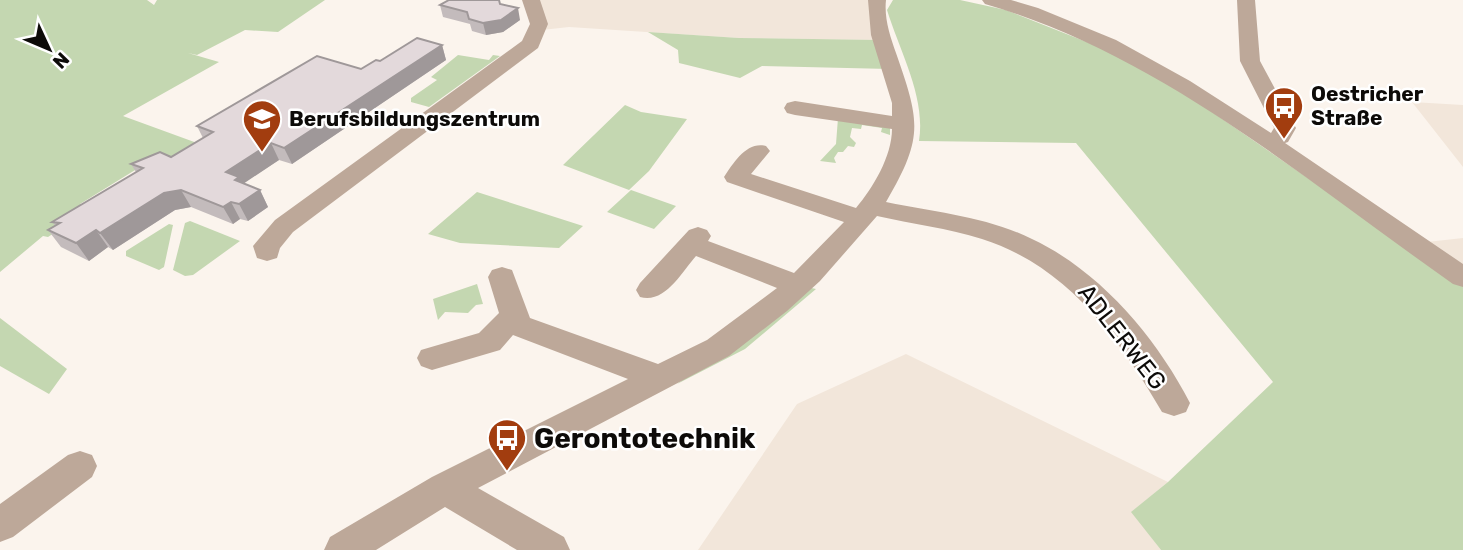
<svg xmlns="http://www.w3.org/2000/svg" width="1463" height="550" font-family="Rubik,sans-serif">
<rect width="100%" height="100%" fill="#fbf4ed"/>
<!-- built -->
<path fill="#f2e6da" d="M533 0H874L881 40 739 38 569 27 542 30Z
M1412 102 1463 105V167Z
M1463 238V267L1427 242Z
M906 354 1168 482 1132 512 1161 550H698L797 404Z"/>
<!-- green -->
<path fill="#c4d7b1" d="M0 0H147L154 5 157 0H325L278 32 245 30 197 55 188 53 219 62 123 116 197 143 182 155 140 167 80 204 92 208 48 237 43 236 0 272Z
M893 0H960L1006 10 1112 52 1173 85 1463 285V550H1161L1131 512 1168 482 1273 382 1076 143 919 141C926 97 900 52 887 10Z
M648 32 739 38 881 40 890 69 762 66 740 78 679 63 678 50Z
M458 55 489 60 493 55 500 56 429 107 411 102V98L437 80 431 77Z
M625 105 641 112 687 119 649 171 629 190 563 165Z
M838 118 890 128V135L881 132 882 128 862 125 861 129 852 128 850 137 856 143 854 147 848 146 843 152H838L834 158 836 163 820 161 836 144Z
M631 190 676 206 654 229 607 212Z
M477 192 583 226 559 248 460 243 428 234Z
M190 221 240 241 193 275 185 276 173 270 185 223Z
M169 224 173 225 164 267 159 270 126 256V251Z
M477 284 483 304 476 305 468 313 445 312 438 320 433 299Z
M807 287 816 289 745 349 677 384Z
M0 318 67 369 49 394 0 366Z"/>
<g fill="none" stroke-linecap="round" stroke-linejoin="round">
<!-- minor -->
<path fill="#bda899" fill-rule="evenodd" d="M522 0H540L548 24 538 48 293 232 280 248 277 258 267 261 257 258 253 246 275 220 522 41 530 24Z
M868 0H886C884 18 890 36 896 53 920 122 924 137 886 202 935 212 988 217 1032 239 1100 271 1156 337 1190 403L1186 412 1174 416 1162 412C1119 338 1067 266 982 239 948 228 912 224 877 216L820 281 787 311 729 356 478 488 564 537 570 550H517L445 507 376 550H324L330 537 432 477 628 379 513 335 500 350 432 370 421 366 417 358 421 350 479 333 499 313 488 277 492 270 502 267 512 270 530 318 658 364 707 340 777 288 696 256C681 273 665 304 640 297L636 290 640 283 689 230 698 227 707 230 711 236 708 241 794 273 844 222 727 182 724 177C734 162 747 141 766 146L770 151 751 174 856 208C873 188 892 156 892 129L795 115 787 113 784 108 787 103 795 101 892 116V103L871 35Z
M982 0H1011L1038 8 1116 40 1190 81 1271 133 1274 128 1240 61 1237 0H1255L1260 61 1296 128 1288 142 1285 143 1463 264V287L1453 284C1305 180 1161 55 985 4Z
M80 451 92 455 97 466 92 477 13 537 0 542V504L68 455Z"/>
</g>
<!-- wall -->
<path fill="#c3bbbc" d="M500 4 520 20 503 32 486 35 472 31 470 24 443 17 440 5Z
M442 45 446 60 292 164 279 160 243 183 260 190 268 207 248 221 240 219 233 224 191 207 175 210 113 250 108 247 89 261 61 247 48 230 55 225 52 222 136 172 131 164 171 157 203 138 197 126 361 69 380 61Z"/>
<!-- shaded-wall -->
<path fill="#9f9899" d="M518 8 520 20 503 32 486 35 483 23Z
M442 45 446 60 292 164 284 148Z
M271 143 279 160 243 184 244 197 226 172Z
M181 190 191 207 175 210 113 250 100 233 164 193Z
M260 190 268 207 248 221 239 204Z
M231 202 240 219 233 224 223 207Z
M96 230 108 247 89 261 76 243Z"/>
<!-- building -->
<path fill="#e3d9db" stroke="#9f9899" stroke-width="2" d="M449 0H499L500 4 518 8 501 20 483 23 469 19 467 12 440 5Z
M417 38 442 45 284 148 271 143 226 172 239 177 235 180 260 190 239 204 231 202 223 207 181 190 164 193 100 233 96 230 76 243 48 230 60 223 52 222 143 168 131 164 160 152 171 157 213 132 197 126 317 56 361 69 376 60 380 61Z"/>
<!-- icons -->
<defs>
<g id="bus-pin" transform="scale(2.0125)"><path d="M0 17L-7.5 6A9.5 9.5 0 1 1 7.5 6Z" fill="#a23d0f" stroke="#fff"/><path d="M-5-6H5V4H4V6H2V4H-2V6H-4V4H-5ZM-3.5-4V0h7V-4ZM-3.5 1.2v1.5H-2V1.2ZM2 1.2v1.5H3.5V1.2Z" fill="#fff"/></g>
<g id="university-pin" transform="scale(2.0125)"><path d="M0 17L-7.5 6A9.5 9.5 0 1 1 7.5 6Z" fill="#a23d0f" stroke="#fff"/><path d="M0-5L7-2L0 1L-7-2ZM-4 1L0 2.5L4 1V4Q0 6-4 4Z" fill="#fff"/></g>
</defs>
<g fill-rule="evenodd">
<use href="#bus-pin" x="1284" y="106"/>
<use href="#university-pin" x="262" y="119"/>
<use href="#bus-pin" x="507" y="438"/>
</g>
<g text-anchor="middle" stroke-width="5" stroke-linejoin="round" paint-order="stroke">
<!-- far-poi labels -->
<g font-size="21" font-weight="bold" fill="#0d0b09" stroke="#fff" text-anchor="start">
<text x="1311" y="101">Oestricher<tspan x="1311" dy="24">Straße</tspan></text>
<text x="289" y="126">Berufsbildungszentrum</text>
</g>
<!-- street labels -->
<g font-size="24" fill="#0d0b09" stroke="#fff">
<text transform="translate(1122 337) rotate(52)" y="8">ADLERWEG</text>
</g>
<!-- near-poi labels -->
<g font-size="28" font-weight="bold" fill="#0d0b09" stroke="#fff" text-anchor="start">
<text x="534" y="448">Gerontotechnik</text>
</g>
</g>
<!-- north arrow -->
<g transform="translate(49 49) rotate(134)" stroke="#ffffff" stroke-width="5" paint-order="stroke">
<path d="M0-5L12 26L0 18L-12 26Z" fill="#0d0b09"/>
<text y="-10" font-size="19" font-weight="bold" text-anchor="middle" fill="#0d0b09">N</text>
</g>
</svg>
